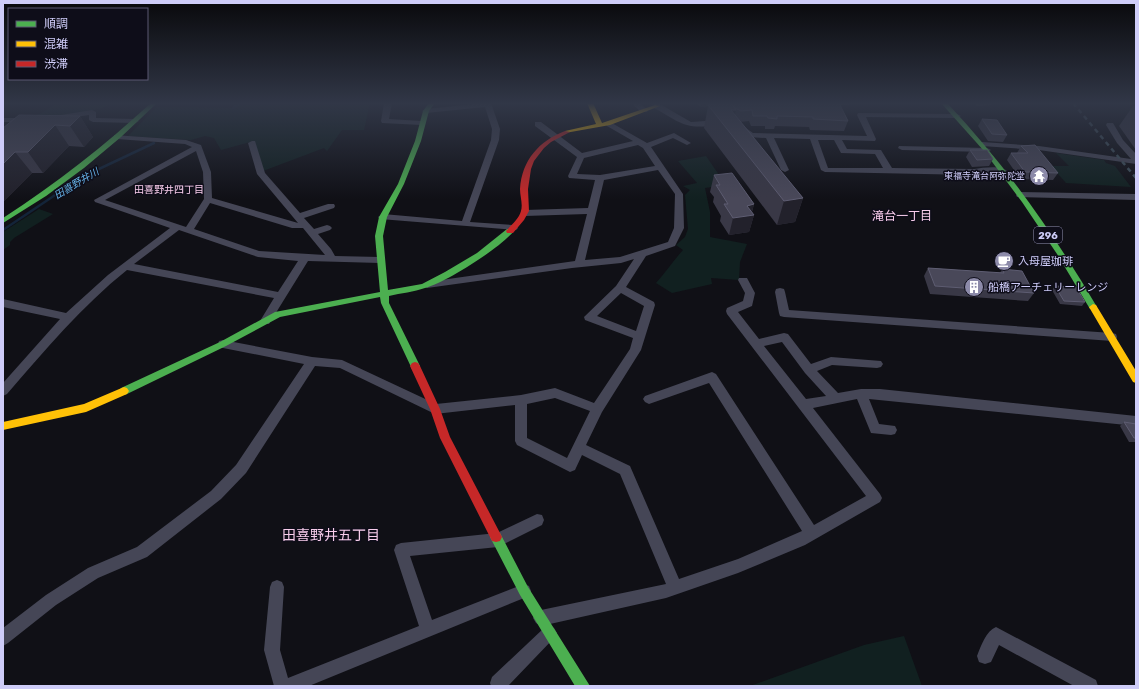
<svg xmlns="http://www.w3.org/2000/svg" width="1139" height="689" font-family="Rubik,'Noto Sans JP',sans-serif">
<rect width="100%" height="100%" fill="#101016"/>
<!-- green -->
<path fill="#112020" d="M58 103H122C112 104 104 107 95 110 75 115 53 118 32 118Z
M242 103H370L364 130H342L327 151 324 148 263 171 254 141 221 150 214 138 205 136 191 140 128 136 157 107 234 108Z
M1056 153 1104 160 1106 163 1115 166 1131 187 1066 183 1051 166H1069Z
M706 156 726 185 705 188 710 212V237L747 244 740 262 739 280 711 278 712 284 672 293 656 283C666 272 673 261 683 250L676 245 685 237 688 229 685 195 690 190 683 186 697 183 678 161Z
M39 209 53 214 14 238 10 242V245L3 250V232Z
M904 636 922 686H750L864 645Z"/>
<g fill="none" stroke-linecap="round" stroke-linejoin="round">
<!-- stream -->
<path stroke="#132439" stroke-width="2.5" d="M233 108 240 103
M3 230 82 177 154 143"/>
<!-- street -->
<path fill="#454656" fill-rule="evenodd" d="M384 103H392L389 119 422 121 426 123 422 125 382 123 381 121Z
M484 103H491L500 129 499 140 470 222 513 225 516 226 518 228 516 230 380 219 378 217 383 214 462 221 491 140 492 129 485 107 426 113 422 111 426 109Z
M631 103H639L648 110 647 112H641Z
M651 103H658L691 122 719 120 723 122C719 125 713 125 708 126 683 129 675 119 654 108Z
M92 110 96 112V118L135 119 139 121 135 123 93 122 89 120V115L55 120 51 118 55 116Z
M858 113 957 114 961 116 957 118 866 117 876 139 875 141 842 140 847 149 881 150 892 168 974 169C983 168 1000 165 1007 171 1002 175 983 173 974 175L825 172 821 170 810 139 774 138 789 170 785 172 781 170 766 138 748 137 736 128 737 126H743L753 133 867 136 857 115ZM818 140H834L841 153 875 154 883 168H828Z
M3 118H28L32 120 28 122H3Z
M535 122H541L582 153 633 141 607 126 606 124 610 122 647 143 674 133 691 143 687 145 673 138 651 147 683 194 684 228 675 246 646 256 626 287 654 302 655 305 641 350 602 412 586 445 630 466 679 579 738 559 802 531 709 383 649 404 645 402 643 399 645 396 712 372 716 374 814 525 866 496 727 314 726 311 727 308 743 301 745 293 738 280 739 278H747L755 293 752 306 738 312 759 339 784 333 788 334 811 364 831 357 881 361 883 364 881 367 877 368 832 365 817 371 838 393 861 389H880L1136 416V426L869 399 879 424 895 426 897 430 895 434 891 435 871 433 857 399 813 408 880 494 882 498 880 502 805 545 738 573 666 598 541 626 536 623 533 618 536 613 541 610 666 584 620 474 582 455 575 470 570 472 517 445 515 441V405L435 414 340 368 315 366 246 473 221 499 147 557 98 578 56 605 8 643 3 646V628L46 595 88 568 137 547 211 491 236 465 304 364 223 348 219 347 218 344 219 341 223 340 312 357 342 360 436 404 521 395 555 388 594 403 630 349 633 338 585 320 584 317 616 286 634 259 621 263 572 268 427 288 422 285 427 282 575 261 587 214 525 216 521 213 525 210 588 208 595 180 569 178 568 176 577 157 535 126ZM638 145 643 148 655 166 600 175 577 174 584 158ZM658 170 675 194 674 228 668 242 620 257 585 260 604 180ZM621 293 644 306 636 331 597 316ZM782 342 805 373 826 396 806 399 764 346ZM555 398 590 411 567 458 527 438V404Z
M1107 123H1113L1123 140 1136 154V164L1039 150 982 146 978 144 982 142 1039 146 1131 159 1117 143 1106 125Z
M114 135 186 140 201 145 211 172 212 198 298 223 257 174 248 143 252 141H255L265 173 300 213 328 204H334L335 206 334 208 304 218 314 229 327 225 330 226 332 228 330 230 318 234 331 249 335 256 380 257 385 260 380 263 308 261 269 324H261L260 321 274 298 127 270C82 306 45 350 7 394L3 396V383L60 319 3 307V299L66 313 108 275 170 228 95 202 94 200 192 147 185 144 117 139H114ZM196 151 203 172 204 199 186 227 105 200ZM210 203 292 228H303L325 255 259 251 194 229ZM179 230 258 257 298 261 278 292 134 264Z
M899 146 987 148 991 150 987 152 902 150 898 148Z
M1020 192 1136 194V200L1017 197 1016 195Z
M780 288 784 289 785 292 789 310 1112 333 1116 334 1117 337 1116 340 1112 341 784 317 780 316 779 313 775 292 776 289Z
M537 514 542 515 544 520 542 525 498 547 410 556 432 620 524 584 529 586 531 591 529 596 309 686H274L264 650 270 587 272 582 277 580 282 582 284 587 280 650 288 678 419 626 394 550 396 545 401 543 497 533Z
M549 625 554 628 557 633 554 638 508 686H491L490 683 492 677 544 628Z
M996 627 1096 680 1098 686H1074L999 645 991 662 985 664 979 662 977 656C981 646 986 631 996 627Z"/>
<!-- fast -->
<path fill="#4caf50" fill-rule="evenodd" d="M151 103H157L121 137 84 168 46 196 3 223V218C56 184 105 145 151 103Z
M429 103H435L429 111 421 141 404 184 387 217 383 236 388 290 422 284 445 272 477 253 507 229H510L514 231C500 248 447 282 425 288 414 292 401 293 389 296V303L420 366 418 369H412L381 303 380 297 280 317 226 346 127 394 124 395 121 394 119 391 121 388 220 342 275 312 380 292 375 236 379 217 398 184 415 141 423 111Z
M941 103H947C1005 164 1054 234 1097 307L1096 309H1090L1057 254 1022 202 984 151Z
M496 532 500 533 528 587 590 686H575L520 595 490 537 492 533Z"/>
<!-- slow -->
<path fill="#ffc107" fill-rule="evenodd" d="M587 103H593L602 123 655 105 660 106 610 125 565 133V131L596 124Z
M1093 304 1096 305 1136 371V383L1133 382 1089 307Z
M124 387 127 388 129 391 127 394 86 412 3 430V422L84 404Z"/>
<!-- jam -->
<path fill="#c62828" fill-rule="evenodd" d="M565 131 570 132 551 142 544 148 534 161 531 169 528 189 529 211 524 220 513 233H507L506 231C511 225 519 219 521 211 523 204 520 196 520 189 522 160 539 141 565 131Z
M415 362 418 363 420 366 440 409 450 437 500 533 502 537 500 541 496 542 492 541 440 438 430 409 410 366 412 363Z"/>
<!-- rail -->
<path stroke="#40515c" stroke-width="2.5" stroke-dasharray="4.5 4" stroke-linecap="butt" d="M1073 103 1136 178"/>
</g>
<!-- wall -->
<path fill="#393846" d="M121 103H145L143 104Z
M696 103H850L849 105H840L848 121 844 131 810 130 809 127 775 126 774 129H765V126H751L749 121 740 122 803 198 795 222 777 225 704 128 708 106 701 107Z
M974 103H992L991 105 977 106Z
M1133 106H1136V150L1119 126Z
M80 116 93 137 84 147 69 146 43 173H32L3 202V128Z
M982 119 1007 135 1003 142 988 141 978 126Z
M1021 146 1058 173 1053 180 1020 179 1007 160 1011 153H1017Z
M970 150 993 159 989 166 972 167 966 157Z
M714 175 754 204 752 212 754 215 749 232 729 235 720 221 721 216 713 202 714 197 710 192Z
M928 268 1000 273 1002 269 1034 293 1028 301 930 294 924 276Z
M1055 286 1085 302 1082 306 1060 304 1052 290Z
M1124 422 1136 424V442H1129L1120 426Z"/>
<!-- shaded-wall -->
<path fill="#22212b" d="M701 103H710L709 106 708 105V106L701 107Z
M731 110H736L731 133Z
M80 116 93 137 84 147 70 126Z
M55 125 69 146 43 173 28 152Z
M15 152 32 173 3 202V164Z
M803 198 795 222 777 225 784 201Z
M754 204 751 215H754L749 232 729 235 733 218 747 206Z"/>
<!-- building -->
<path fill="#494859" stroke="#5e5d72" d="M712 103H720L712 104Z
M720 103H731L736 110H731L803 198 784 201 708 105Z
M731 103H839L848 121 813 119V117L777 116V119L768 118 767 116H753L752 110 741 111 735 108Z
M19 115 80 116 70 126 55 125 28 152H15L3 164V128Z
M982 119 997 120 1007 135 992 134Z
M1035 145 1058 173 1025 172 1011 153H1028L1021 146Z
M970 150H987L993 159 977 160Z
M732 173 754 204 747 206 754 215 733 218 724 204H728L716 185H720L714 175Z
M928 268 1004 273 1002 269 1022 271 1034 293 935 286Z
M1055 286 1076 287 1085 302 1064 301Z
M1124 422 1136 424V438H1134Z"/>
<!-- sky -->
<linearGradient id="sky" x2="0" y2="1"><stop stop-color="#09090c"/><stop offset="0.52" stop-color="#313747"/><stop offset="1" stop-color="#313747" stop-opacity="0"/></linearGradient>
<rect width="1139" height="199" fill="url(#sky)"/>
<!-- icons -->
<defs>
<g id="temple-disc" transform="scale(1)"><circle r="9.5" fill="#8c8aa9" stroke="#0e0d19"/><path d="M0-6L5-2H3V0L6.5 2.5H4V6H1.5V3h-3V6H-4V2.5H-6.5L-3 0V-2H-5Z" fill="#fff"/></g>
<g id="cafe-disc" transform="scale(1)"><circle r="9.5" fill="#8c8aa9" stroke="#0e0d19"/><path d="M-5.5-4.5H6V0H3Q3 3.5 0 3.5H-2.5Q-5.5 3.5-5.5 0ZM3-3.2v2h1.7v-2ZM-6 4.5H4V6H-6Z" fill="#fff"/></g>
<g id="building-disc" transform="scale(1)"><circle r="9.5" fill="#8c8aa9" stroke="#0e0d19"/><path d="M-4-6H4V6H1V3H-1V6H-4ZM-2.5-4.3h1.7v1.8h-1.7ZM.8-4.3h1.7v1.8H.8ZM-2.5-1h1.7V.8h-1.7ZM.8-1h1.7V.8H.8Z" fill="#fff"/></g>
</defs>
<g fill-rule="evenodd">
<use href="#temple-disc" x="1039" y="176"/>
<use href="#cafe-disc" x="1004" y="261"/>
<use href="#building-disc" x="974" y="287"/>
</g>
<g text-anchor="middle" stroke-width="3" stroke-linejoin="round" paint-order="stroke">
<!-- far-poi labels -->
<g font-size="9" fill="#ceccf8" stroke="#0e0d19" text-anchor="end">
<text x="1025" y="179">東福寺滝台阿弥陀堂</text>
</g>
<!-- far-water labels -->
<g font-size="10" font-style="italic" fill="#67b5eb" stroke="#0e0d19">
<text transform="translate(76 183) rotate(-31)" y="4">田喜野井川</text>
</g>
<!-- far-neighbourhood labels -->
<g font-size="10" fill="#f8cdeb" stroke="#0e0d19">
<text x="169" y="193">田喜野井四丁目</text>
</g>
<!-- shield labels -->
<rect fill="#0e0d19" stroke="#9493b5" stroke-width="1" x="1034" y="227" width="28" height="16" rx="3"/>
<g font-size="10" font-weight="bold" fill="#ceccf8">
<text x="1048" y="239">296</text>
</g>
<!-- poi labels -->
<g font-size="11" fill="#ceccf8" stroke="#0e0d19" text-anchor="start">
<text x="1018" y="265">入母屋珈琲</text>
<text x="988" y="291">船橋アーチェリーレンジ</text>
</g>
<!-- neighbourhood labels -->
<g font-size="12" fill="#f8cdeb" stroke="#0e0d19">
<text x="902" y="220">滝台一丁目</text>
</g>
<!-- near-neighbourhood labels -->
<g font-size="14" fill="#f8cdeb" stroke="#0e0d19">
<text x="331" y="540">田喜野井五丁目</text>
</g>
</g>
<!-- border -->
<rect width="1139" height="689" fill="none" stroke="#ceccf8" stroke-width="8"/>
<!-- legend -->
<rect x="8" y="8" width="140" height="72" fill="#0e0d19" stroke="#5b5972"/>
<rect x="16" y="21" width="20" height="6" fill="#4caf50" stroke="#5b5972"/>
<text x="44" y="28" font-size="12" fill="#ceccf8">順調</text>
<rect x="16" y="41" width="20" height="6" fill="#ffc107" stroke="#5b5972"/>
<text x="44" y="48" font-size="12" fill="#ceccf8">混雑</text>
<rect x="16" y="61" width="20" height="6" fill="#c62828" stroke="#5b5972"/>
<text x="44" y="68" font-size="12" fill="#ceccf8">渋滞</text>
</svg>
